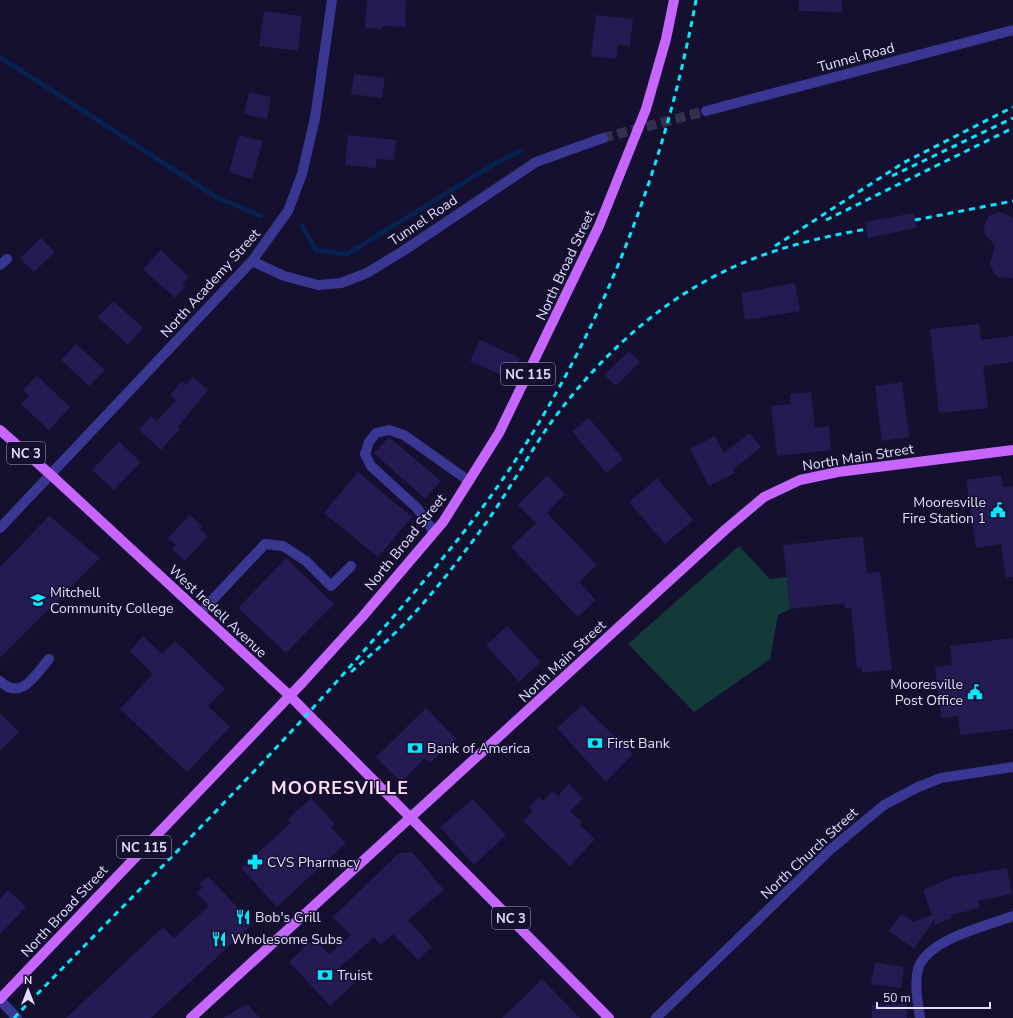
<svg xmlns="http://www.w3.org/2000/svg" width="1013" height="1018" font-family="'Nunito Sans',sans-serif">
<rect width="100%" height="100%" fill="#15102f"/>
<!-- green -->
<path fill="#123a39" d="M739 546 770 579 787 577 790 609 778 615 770 659 694 712 628 644Z"/>
<g fill="none" stroke-linecap="round" stroke-linejoin="round">
<!-- stream -->
<path stroke="#062252" stroke-width="4.5" d="M0 57 216 197 261 216
M302 226 316 250 347 254 496 163 521 151"/>
</g>
<!-- building -->
<path fill="#251a52" d="M367 0H406L405 27 382 26V29L365 28Z
M799 0H842V12L799 11Z
M264 11 302 16 298 51 259 46Z
M596 15 633 19 630 46 618 45 616 59 591 56Z
M354 74 385 78 382 98 351 94Z
M249 92 271 97 267 119 244 114Z
M239 135 263 141 252 179 229 172Z
M348 135 396 140 394 160 376 159V168L345 165Z
M998 212 1009 215 1013 218V278L998 277 994 273 990 264 995 245 985 235 984 225 989 216Z
M914 213 917 228 868 238 865 222Z
M41 238 55 252 34 272 20 258Z
M161 250 189 277 182 285 185 287 175 298 143 269Z
M795 283 800 311 745 320 741 293Z
M113 301 143 328 128 345 98 317Z
M979 324 981 340 1013 336V362L983 366 988 408 939 413 930 329Z
M480 340 520 358 510 379 470 361Z
M76 344 105 370 89 386 61 360Z
M629 351 640 362 616 386 604 375Z
M37 376 70 407 49 430 21 404 29 396 23 390Z
M193 377 208 390 178 427 180 429 161 450 139 430 151 416 157 421 176 400 170 395 182 381 186 385Z
M902 382 909 437 882 441 875 386Z
M811 392 815 428 829 426 831 450 777 456 771 406 791 404 790 394Z
M589 418 623 459 606 473 572 431Z
M750 433 761 447 733 469 735 473 709 486 690 449 715 436 724 453Z
M389 437 441 481 425 499 374 453Z
M119 442 141 462 114 490 92 470Z
M358 472 412 517 378 557 324 513Z
M547 475 565 494 547 513 597 565 579 582 596 600 578 617 511 547 536 523 518 505Z
M1001 475 1003 487 1013 486V577L1006 578 1001 544 976 548 966 480Z
M657 478 693 520 665 544 629 502Z
M190 515 202 526 200 529 208 536 185 561 172 549 176 545 168 538Z
M49 516 100 558 0 658V567Z
M863 536 867 573 880 572 892 670 862 673 861 667 857 668 851 608H845L844 603 790 609 783 545Z
M286 558 334 604 286 653 238 608Z
M507 626 541 662 519 682 486 645Z
M143 636 162 654 175 641 225 689 208 706 230 727 187 772 120 709 153 674 130 651Z
M1013 638V729L960 735 958 716 941 718 935 667 952 665 950 646Z
M582 705 633 754 606 782 557 728Z
M426 708 456 739 430 763 425 758 401 782 376 757Z
M0 713 19 732 0 751Z
M569 784 583 798 570 811 582 822 579 824 595 839 570 866 523 821 533 811 529 807 539 797 543 801 553 791 558 796Z
M311 798 335 824 331 827 346 843 277 907 241 868 291 823 288 819Z
M473 799 506 835 474 865 440 827Z
M412 852 444 890 408 920 432 947 418 960 393 934 381 945 374 937 340 967 355 983 330 1006 289 962 314 938 329 954 351 935 333 917 399 853Z
M1007 868 1012 894 978 901 980 908 951 915 952 918 935 925 934 920 914 949 889 931 901 914 913 922 932 915 923 890 953 877Z
M208 876 253 924 151 1018H66L163 927 174 938 209 906 197 893 202 888 199 884Z
M8 890 26 907 0 934V899Z
M875 962 904 967 901 988 871 984Z
M542 979 580 1018H502Z
M247 1004 260 1018H223Z
M907 1004V1018H872V1005Z"/>
<g fill="none" stroke-linecap="round" stroke-linejoin="round">
<!-- minor-tunnel -->
<path stroke="#342f4e" stroke-width="10" stroke-dasharray="10 5" stroke-linecap="butt" d="M603 138 706 111"/>
<!-- minor -->
<path stroke="#3a3792" stroke-width="10" d="M706 111 1013 30
M252 261 284 276 318 285 341 283 367 273 403 251 536 162 603 138
M0 265 7 259
M0 528 252 261 288 211 302 174 315 118 332 0
M434 532 417 508 371 466 365 454 369 442 376 433 389 430 404 435 469 481
M200 613 265 544 283 546 306 561 331 586 351 566
M0 681C21 702 36 674 49 659
M0 1000 17 1018
M656 1018 831 849 884 805 918 787 941 778 1013 767
M920 1018C918 1003 914 984 918 969 927 939 987 926 1013 916"/>
<!-- major -->
<path stroke="#c665ff" stroke-width="10" d="M0 430 51 475 290 696 609 1018
M0 999 303 682 363 616 443 522 499 433 599 226 646 109 666 39 674 0
M191 1018 726 529 764 497 800 480 838 472 1013 450"/>
<!-- rail -->
<path stroke="#0ae6ff" stroke-width="3" stroke-dasharray="6 5" stroke-linecap="butt" d="M892 176 1013 118
M826 220 1013 128
M915 220 1013 201
M775 246 903 163 1013 107
M351 672C370 655 389 640 406 622 435 592 461 557 486 523 507 493 525 461 545 431 589 368 650 308 719 274 766 250 816 238 867 229
M14 1018C133 895 256 775 369 645 419 587 470 529 513 464 605 324 666 164 696 0"/>
</g>
<!-- icons -->
<defs>
<g id="civic-bare" transform="scale(1.2)"><path d="M-.6-6.5H3V-4.5H.6V-3L4-1V1h2V6H-6V1h2V-1L-.6-3ZM-1.2 2.5V6h2.4V2.5Z" fill="#0ae6ff" stroke="#15102f" stroke-width="2.5" paint-order="stroke"/></g>
<g id="university-bare" transform="scale(1.2)"><path d="M0-5L7-2L0 1L-7-2ZM-4 1L0 2.5L4 1V4Q0 6-4 4Z" fill="#0ae6ff" stroke="#15102f" stroke-width="2.5" paint-order="stroke"/></g>
<g id="bank-bare" transform="scale(1.2)"><path d="M-6-4H6V4H-6ZM0-2.3a2.3 2.3 0 1 0 0 4.6a2.3 2.3 0 1 0 0-4.6Z" fill="#0ae6ff" stroke="#15102f" stroke-width="2.5" paint-order="stroke"/></g>
<g id="pharmacy-bare" transform="scale(1.2)"><path d="M-2-6h4v4h4v4h-4v4h-4v-4h-4v-4h4Z" fill="#0ae6ff" stroke="#15102f" stroke-width="2.5" paint-order="stroke"/></g>
<g id="restaurant-bare" transform="scale(1.2)"><path d="M-5-6h1v4h1v-4h1v4h1v-4h1v5L-1.5 .5V6h-2V.5L-5-1ZM5-6V6H3V1.5H1.5Q1.5-4 5-6Z" fill="#0ae6ff" stroke="#15102f" stroke-width="2.5" paint-order="stroke"/></g>
</defs>
<g fill-rule="evenodd">
<use href="#civic-bare" x="998" y="510"/>
<use href="#university-bare" x="38" y="600"/>
<use href="#civic-bare" x="975" y="692"/>
<use href="#bank-bare" x="595" y="743"/>
<use href="#bank-bare" x="415" y="748"/>
<use href="#pharmacy-bare" x="255" y="862"/>
<use href="#restaurant-bare" x="243" y="917"/>
<use href="#restaurant-bare" x="219" y="939"/>
<use href="#bank-bare" x="325" y="975"/>
</g>
<g text-anchor="middle" stroke-width="3" stroke-linejoin="round" paint-order="stroke">
<!-- shield labels -->
<g fill="#15102f" stroke="#a4a0c1" stroke-width="1">
<rect x="501" y="363" width="54" height="22" rx="3"/>
<rect x="7" y="442" width="38" height="22" rx="3"/>
<rect x="117" y="836" width="54" height="22" rx="3"/>
<rect x="492" y="907" width="38" height="22" rx="3"/>
</g>
<g font-size="13" font-weight="bold" fill="#e2deff">
<text x="528" y="379">NC 115</text>
<text x="26" y="458">NC 3</text>
<text x="144" y="852">NC 115</text>
<text x="511" y="923">NC 3</text>
</g>
<!-- street labels -->
<g font-size="14" fill="#e2deff" stroke="#15102f">
<text transform="translate(856 57) rotate(-15)" y="5">Tunnel Road</text>
<text transform="translate(423 220) rotate(-34)" y="5">Tunnel Road</text>
<text transform="translate(565 265) rotate(-65)" y="5">North Broad Street</text>
<text transform="translate(210 283) rotate(-48)" y="5">North Academy Street</text>
<text transform="translate(858 457) rotate(-9)" y="5">North Main Street</text>
<text transform="translate(405 542) rotate(-51)" y="5">North Broad Street</text>
<text transform="translate(218 611) rotate(43)" y="5">West Iredell Avenue</text>
<text transform="translate(562 661) rotate(-43)" y="5">North Main Street</text>
<text transform="translate(809 853) rotate(-43)" y="5">North Church Street</text>
<text transform="translate(64 911) rotate(-47)" y="5">North Broad Street</text>
</g>
<!-- poi labels -->
<g font-size="14" fill="#e2deff" stroke="#15102f" text-anchor="start">
<text x="986" y="507" text-anchor="end">Mooresville<tspan x="986" dy="16">Fire Station 1</tspan></text>
<text x="50" y="597">Mitchell<tspan x="50" dy="16">Community College</tspan></text>
<text x="963" y="689" text-anchor="end">Mooresville<tspan x="963" dy="16">Post Office</tspan></text>
<text x="607" y="748">First Bank</text>
<text x="427" y="753">Bank of America</text>
<text x="267" y="867">CVS Pharmacy</text>
<text x="255" y="922">Bob's Grill</text>
<text x="231" y="944">Wholesome Subs</text>
<text x="337" y="980">Truist</text>
</g>
<!-- district labels -->
<g font-size="18" font-weight="bold" letter-spacing="1" fill="#ffe0f4" stroke="#15102f">
<text x="340" y="794">MOORESVILLE</text>
</g>
</g>
<!-- north arrow -->
<g transform="translate(28 990)" stroke="#15102f" stroke-width="3" paint-order="stroke">
<path d="M0-3L7 15L0 10L-7 15Z" fill="#e2deff"/>
<text y="-6" font-size="11" font-weight="bold" text-anchor="middle" fill="#e2deff">N</text>
</g>
<!-- scale -->
<path d="M877 1002v6h113v-6" fill="none" stroke="#e2deff" stroke-width="2"/>
<text x="883" y="1002" font-size="12" fill="#e2deff" stroke="#15102f" stroke-width="3" paint-order="stroke">50 m</text>
</svg>
